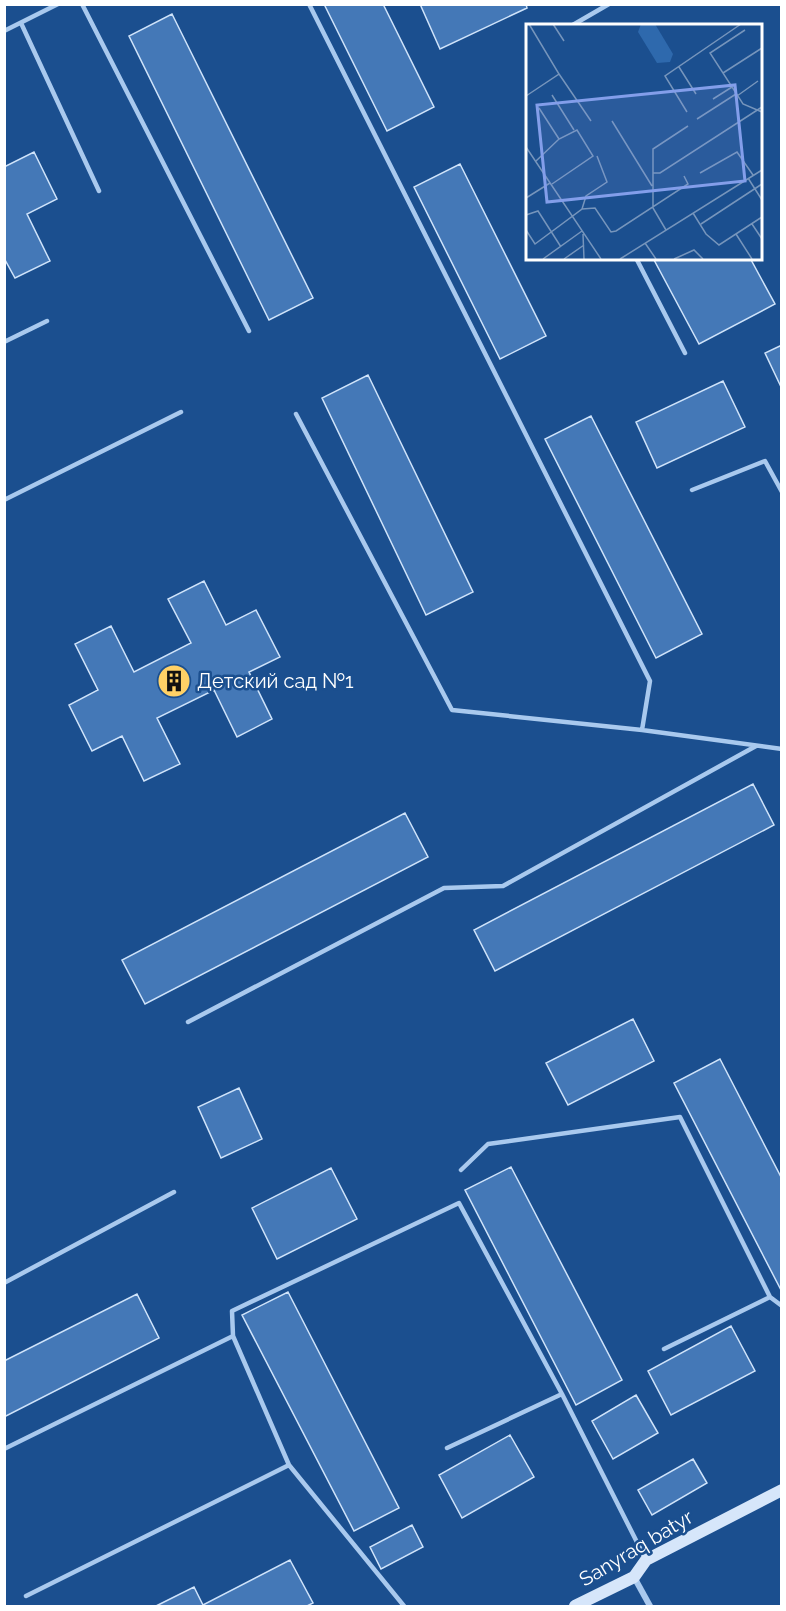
<svg xmlns="http://www.w3.org/2000/svg" width="786" height="1611" font-family="Raleway,sans-serif">
<rect width="100%" height="100%" fill="#1b4f8f"/>
<!-- building -->
<path fill="#4478b7" stroke="#cfe3fa" stroke-width="1.5" d="M324 4H383L434 107 387 131Z
M420 4H526L527 8 440 49Z
M172 14 313 298 269 320 129 36Z
M34 152 57 199 27 214 50 261 15 278 4 258V167Z
M460 164 546 336 500 359 414 187Z
M653 258H750L775 304 699 344Z
M782 345V389L765 353Z
M368 375 473 592 426 615 322 398Z
M723 381 745 427 657 468 636 422Z
M591 416 702 634 656 658 545 439Z
M204 581 226 625 256 610 280 657 249 672 272 719 237 737 214 690 157 718 180 764 144 781 122 736 92 751 69 705 98 690 75 644 111 626 134 672 191 643 168 599Z
M753 784 774 825 495 971 474 930Z
M405 813 428 857 145 1004 122 960Z
M633 1019 654 1061 568 1105 546 1063Z
M720 1059 782 1179V1292L674 1083Z
M239 1088 262 1139 221 1158 198 1107Z
M511 1167 622 1380 576 1405 465 1190Z
M331 1168 357 1219 277 1259 252 1208Z
M288 1292 399 1508 354 1531 242 1315Z
M137 1294 159 1338 4 1417V1361Z
M731 1326 755 1371 671 1415 648 1371Z
M636 1395 658 1433 613 1459 592 1421Z
M510 1435 534 1477 462 1518 439 1475Z
M693 1459 707 1483 652 1515 638 1490Z
M412 1525 423 1547 381 1569 370 1547Z
M290 1560 313 1603 307 1606H156L194 1587 203 1605Z"/>
<g fill="none" stroke-linecap="round" stroke-linejoin="round">
<!-- lane -->
<path stroke="#a9c9ee" stroke-width="4.5" d="M82 4 249 331
M309 4 650 681 642 730
M21 23 99 191
M571 26 609 4
M4 31 58 4
M636 258 685 353
M4 342 47 321
M296 414 452 710 642 730 782 749
M692 490 765 461 782 492
M4 500 181 412
M188 1022 444 888 503 886 756 746
M461 1170 488 1144 680 1117 770 1297 782 1306
M4 1283 174 1192
M664 1349 770 1297
M447 1448 562 1394
M4 1449 233 1336
M26 1596 289 1465
M404 1606 289 1465 233 1336 232 1311 459 1203 562 1394 645 1558"/>
<!-- street -->
<path stroke="#a9c9ee" stroke-width="6" d="M634 1577 650 1606"/>
<!-- secondary -->
<path stroke="#d6e6fa" stroke-width="12" d="M575 1606 634 1577 646 1560 782 1490"/>
</g>
<!-- icons -->
<defs>
<g id="building-disc" transform="scale(1.725)"><circle r="9.5" fill="#ffd166" stroke="#1b4f8f"/><path d="M-4-6H4V6H1V3H-1V6H-4ZM-2.5-4.3h1.7v1.8h-1.7ZM.8-4.3h1.7v1.8H.8ZM-2.5-1h1.7V.8h-1.7ZM.8-1h1.7V.8H.8Z" fill="#111"/></g>
</defs>
<g fill-rule="evenodd">
<use href="#building-disc" x="174" y="681"/>
</g>
<g text-anchor="middle" stroke-width="5" stroke-linejoin="round" paint-order="stroke">
<!-- poi labels -->
<g font-size="20" fill="#fff" stroke="#1b4f8f" text-anchor="start">
<text x="197" y="688">Детский сад №1</text>
</g>
<!-- street labels -->
<g font-size="20" fill="#fff" stroke="#1b4f8f">
<text transform="translate(636 1548) rotate(-31)" y="7">Sanyraq batyr</text>
</g>
</g>
<!-- overview -->
<g transform="translate(526 24)">
<rect width="236" height="236" fill="#1b4f8f"/>
<path d="M115 0H129L147 30 144 38 131 39 112 8Z" fill="#2e69ad"/>
<path fill="none" stroke="#7695bc" stroke-width="1.5" d="M27 0 38 17M219 6 184 29 217 80 236 88M153 43 170 70M197 49 236 24M33 50 65 97M26 71 48 106M0 72 33 50 3 0M211 72 232 57M187 75 206 63M13 84 33 115M161 88 139 52 215 0M171 95 210 70M86 97 126 162M0 123 75 235M10 137 33 115 51 106 67 132 26 160M127 149H134L236 83M174 149 211 128 227 151M222 154 236 176M0 174 24 159M56 185 69 184 85 208 90 207 162 160 158 152M167 189 180 210 193 221 236 193M0 191 12 187 35 223M175 200 236 160M226 200 236 215M0 206 9 220 56 185 60 172 81 158 71 132M140 206 127 184V125L162 102M57 210 58 235M210 210 226 235M119 219 130 235M17 235 56 207M38 235 58 221M94 235 236 146M148 235 168 226 177 235"/>
<path fill="#839eea" fill-opacity="0.15" stroke="#839eea" stroke-width="3" d="M209 61 219 157 21 178 11 81Z"/>
<rect width="236" height="236" fill="none" stroke="#fff" stroke-width="3"/>
</g>
<!-- border -->
<rect width="786" height="1611" fill="none" stroke="#ffffff" stroke-width="12"/>
</svg>
